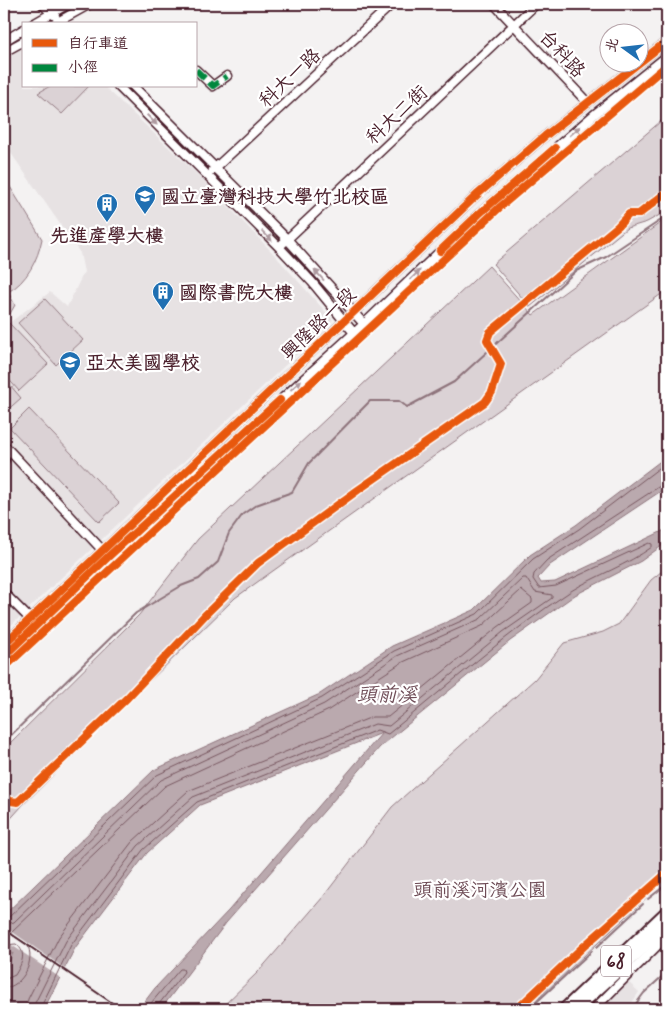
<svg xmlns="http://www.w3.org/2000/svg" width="671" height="1013" font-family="Mynerve,'LXGW WenKai TC',sans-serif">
<rect width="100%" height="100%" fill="#f4f2f2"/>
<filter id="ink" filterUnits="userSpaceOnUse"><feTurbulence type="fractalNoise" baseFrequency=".02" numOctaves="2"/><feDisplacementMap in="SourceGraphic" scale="10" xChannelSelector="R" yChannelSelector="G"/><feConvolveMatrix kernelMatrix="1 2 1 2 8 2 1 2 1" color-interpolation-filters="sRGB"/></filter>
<g filter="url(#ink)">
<!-- built -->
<path fill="#e7e2e3" d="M24 47V86H104L202 179 271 251 333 320 4 632V327L50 292 67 307 84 272 80 253 4 143V59Z
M627 981 639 992 628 1009H597Z"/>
<!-- green -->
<path fill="#dbd2d5" stroke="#927880" d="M50 86H89L62 114 38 93Z
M667 116V211L647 222 627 228 530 307 493 264Z
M4 177 42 239C38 259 27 282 8 292L15 305 4 324Z
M667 218V290L235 598 22 806 4 826V749L139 615 198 539 489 266 533 315Z
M45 299 83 340 56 365 18 323Z
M9 323 48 364 19 391 4 374V328Z
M4 378 21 398 4 413Z
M29 409 119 503 99 522 10 428Z
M667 567V879L527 1009H220L259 971 323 897 392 807 535 679 564 643 603 632 619 624 651 580Z"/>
<!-- water -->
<path fill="#baa9ae" stroke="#8d727a" d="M667 456V487L550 565 538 578 541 583 555 582 667 529V542L641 561 575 595 510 641 380 747 226 923 161 1009H139L155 988 229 910 382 733 200 805 147 853 75 948 44 1009H4V974L13 953 4 959V915L154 770 320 694 392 646 474 610 530 555 576 525Z"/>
<!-- pier -->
<path fill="#f4f2f2" d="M4 926 67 970 62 979 4 940Z"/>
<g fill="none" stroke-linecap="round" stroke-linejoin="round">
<!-- shore -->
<path stroke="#77565f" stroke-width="1" d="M4 919 9 917 157 775 322 698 394 651 477 614 533 559 579 529 667 462
M4 925 14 922 161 780 324 704 397 656 480 619 523 578H526L535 592 552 595V598L503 632 389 726 375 724 193 797 138 846 66 941 35 1003 34 1009
M4 945 16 944C28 953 21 965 15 975L4 980
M4 988C23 987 36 960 27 944L12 935V932L165 786 327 711 401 663 482 626 521 590 532 599V603L498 627 388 717H372L188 791 132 842 59 937 28 999 26 1009
M40 1009 71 945 143 850 197 802 377 730 388 734C448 686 506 633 571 591 597 575 627 565 652 547V544L649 543 556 586 539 588 533 579 534 574 547 560 663 484H667
M146 1009 180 969H183L184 972 159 1004 158 1009"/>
<!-- stream -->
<path stroke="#8d727a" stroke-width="2" d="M4 742 136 613 181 586 199 579 218 562 229 533 243 514 256 505 292 492 309 463 370 401H399L407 407 454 382 576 271 606 257 667 216
M648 899 667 884
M597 947 643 904
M529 1009 592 951
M632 1009 644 993 667 972"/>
<!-- minor casing -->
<g stroke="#4a1f2b" stroke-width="11">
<path id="minor" d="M42 4 55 16
M494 4 587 102
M33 24 68 4
M54 24 90 4
M4 41 24 29
M4 52 24 41
M196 70 213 86 227 76
M118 86 279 247 312 282 354 333
M133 86 287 239 364 324
M213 170 392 4
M279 247 536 4
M4 445 105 553
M4 461 8 450
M4 593 30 619
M4 644 478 194 545 136 667 41
M4 656 109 556 364 324 479 214 596 113 667 56
M594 1009 667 936"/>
</g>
<!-- highway casing -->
<g stroke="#4a1f2b" stroke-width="15">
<path id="highway" d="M565 1009 667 912
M576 1009 667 926"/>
</g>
<!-- minor -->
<use href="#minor" stroke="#fff" stroke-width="8"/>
<!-- highway -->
<use href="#highway" stroke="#fff" stroke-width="11"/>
<!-- rail -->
<path stroke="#4a1f2b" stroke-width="2" d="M4 929 121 1009"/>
<!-- quiet -->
<path stroke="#00873e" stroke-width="6" stroke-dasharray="12 6" stroke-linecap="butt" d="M196 70 213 86 227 76"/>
<!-- cycleway casing -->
<g stroke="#fff" stroke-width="11">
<path id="cycleway" d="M440 251 479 214 555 148
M4 644 478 194 545 136 667 41
M4 656 109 556 280 400
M4 668 500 207 667 65
M4 796 10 801 18 802 127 698 206 614 258 563 358 490 485 402 492 392 501 364 487 340 490 332 618 226 629 214H639L667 192
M517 1009 583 947 667 873"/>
</g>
<!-- cycleway -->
<use href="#cycleway" stroke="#e8590c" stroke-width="8"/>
</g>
<!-- one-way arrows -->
<defs><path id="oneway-solid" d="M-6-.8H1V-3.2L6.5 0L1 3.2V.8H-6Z" transform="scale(1.25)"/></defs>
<g fill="#ae9aa0">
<use href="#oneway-solid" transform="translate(152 120) rotate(45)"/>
<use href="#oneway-solid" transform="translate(575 131) rotate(-41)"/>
<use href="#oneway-solid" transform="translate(267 236) rotate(46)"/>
<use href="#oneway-solid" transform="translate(319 275) rotate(-132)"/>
<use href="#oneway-solid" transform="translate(415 275) rotate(-44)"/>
<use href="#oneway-solid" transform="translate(296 385) rotate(-42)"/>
</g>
</g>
<!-- icons -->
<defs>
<g id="university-pin" transform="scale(1.125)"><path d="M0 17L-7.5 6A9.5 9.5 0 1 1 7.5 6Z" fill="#1f6fb2" stroke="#fff"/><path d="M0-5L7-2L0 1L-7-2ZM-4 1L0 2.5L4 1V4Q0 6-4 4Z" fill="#fff"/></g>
<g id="building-pin" transform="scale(1.125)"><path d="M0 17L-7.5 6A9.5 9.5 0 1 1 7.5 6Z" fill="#1f6fb2" stroke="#fff"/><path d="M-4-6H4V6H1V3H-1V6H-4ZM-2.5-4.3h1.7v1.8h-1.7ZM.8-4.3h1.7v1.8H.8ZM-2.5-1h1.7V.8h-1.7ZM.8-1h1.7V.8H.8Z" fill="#fff"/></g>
<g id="school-pin" transform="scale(1.125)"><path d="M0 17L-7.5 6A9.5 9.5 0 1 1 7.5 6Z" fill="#1f6fb2" stroke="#fff"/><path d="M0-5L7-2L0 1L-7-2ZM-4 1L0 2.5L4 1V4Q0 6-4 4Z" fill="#fff"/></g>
</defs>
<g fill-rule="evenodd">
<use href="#university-pin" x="145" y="196"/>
<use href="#building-pin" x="107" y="204"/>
<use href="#building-pin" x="163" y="292"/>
<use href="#school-pin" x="70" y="362"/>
</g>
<g text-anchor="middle" stroke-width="4.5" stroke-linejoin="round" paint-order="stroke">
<!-- shield labels -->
<rect fill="#fff" stroke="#80626b" stroke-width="1" x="601" y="945.5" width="30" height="31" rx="4"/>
<g font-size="18" font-weight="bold" fill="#4a1f2b">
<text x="616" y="967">68</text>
</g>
<!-- street labels -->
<g font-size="19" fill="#4a1f2b" stroke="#fff">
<text transform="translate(563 53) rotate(47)" y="7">台科路</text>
<text transform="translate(289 77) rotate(-43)" y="7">科大一路</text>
<text transform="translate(396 114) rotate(-43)" y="7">科大二街</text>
<text transform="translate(318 323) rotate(-44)" y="7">興隆路一段</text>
</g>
<!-- poi labels -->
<g font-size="19" font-weight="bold" fill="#4a1f2b" stroke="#fff" text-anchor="start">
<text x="161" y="203">國立臺灣科技大學竹北校區</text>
<text x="107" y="242" text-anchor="middle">先進產學大樓</text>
<text x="179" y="299">國際書院大樓</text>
<text x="86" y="369">亞太美國學校</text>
</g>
<!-- park labels -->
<g font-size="19" fill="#6e4c56" stroke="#fff">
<text x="480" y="896">頭前溪河濱公園</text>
</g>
<!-- water labels -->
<g font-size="20" font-style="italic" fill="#714f59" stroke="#fff">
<text x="387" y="701">頭前溪</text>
</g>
</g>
<!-- margin -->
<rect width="671" height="1013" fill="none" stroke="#fff" stroke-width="20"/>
<rect x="10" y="10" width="651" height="993" fill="none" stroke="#4a1f2b" stroke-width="2" filter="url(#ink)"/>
<!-- legend -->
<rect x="22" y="22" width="175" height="65" fill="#ffffff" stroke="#b7a5aa"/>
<rect x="32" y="39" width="25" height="8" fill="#e8590c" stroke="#b7a5aa"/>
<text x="68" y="48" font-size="15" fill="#4a1f2b">自行車道</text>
<rect x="32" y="64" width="25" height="8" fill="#00873e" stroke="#b7a5aa"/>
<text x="68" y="72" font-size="15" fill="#4a1f2b">小徑</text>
<!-- north arrow -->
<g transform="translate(624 48) rotate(285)"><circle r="24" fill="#ffffff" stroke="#b7a5aa"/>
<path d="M0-4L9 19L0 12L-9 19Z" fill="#1f6fb2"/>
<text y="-8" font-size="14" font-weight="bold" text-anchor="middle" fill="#4a1f2b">北</text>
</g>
</svg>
